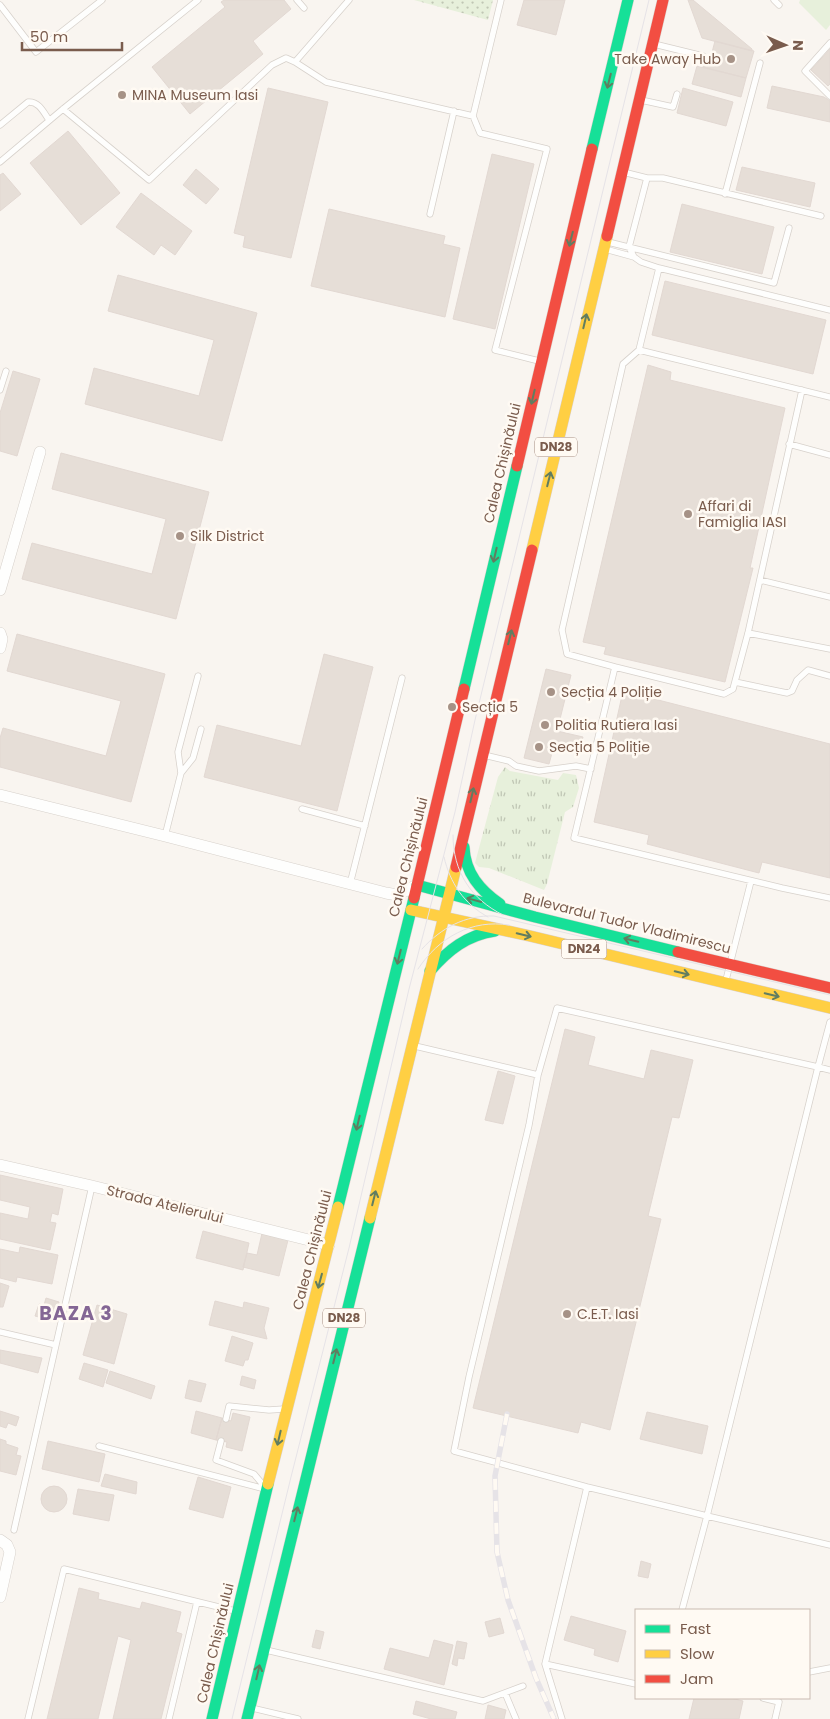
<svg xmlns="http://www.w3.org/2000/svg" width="830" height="1719" font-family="Poppins,sans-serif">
<defs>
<pattern id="grass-tufts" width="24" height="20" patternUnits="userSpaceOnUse" patternTransform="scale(1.25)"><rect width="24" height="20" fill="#e7f0db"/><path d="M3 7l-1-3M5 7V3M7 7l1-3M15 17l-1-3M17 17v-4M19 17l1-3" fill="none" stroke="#c0c6b4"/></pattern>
<pattern id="park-dots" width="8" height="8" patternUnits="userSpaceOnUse" patternTransform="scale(1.25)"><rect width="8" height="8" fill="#e7f0db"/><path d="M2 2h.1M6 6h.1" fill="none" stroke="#c0c6b4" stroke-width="1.8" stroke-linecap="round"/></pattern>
</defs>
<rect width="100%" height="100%" fill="#f9f5f0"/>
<!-- grass -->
<path fill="url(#grass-tufts)" d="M505 767 510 771 558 780 563 773 576 775 579 788 573 807 565 812 547 884 544 890 489 868 479 867 475 863 498 777Z"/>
<!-- park -->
<path fill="url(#park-dots)" d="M414 0H493L488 20Z"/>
<!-- pitch -->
<path fill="#e7f0db" d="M800 0H830V25L826 30 799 3Z"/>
<!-- building -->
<path fill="#e6ded7" stroke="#e2d8d2" d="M224 0H284L291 9 253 41 263 54 190 114 152 67 225 7 221 2Z
M524 0H565L556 35 517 25Z
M688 0H693L752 49V51L702 38Z
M715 41 754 51 746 78 703 67 705 58 710 60Z
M830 49V84L828 86 811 70Z
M697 66 746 78 741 97 692 84Z
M772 86 824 97 830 101V122L767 108Z
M268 88 328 102 291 258 243 247 245 236 234 233Z
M683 88 733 102 726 126 677 113Z
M68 131 120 193 81 225 30 163Z
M492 154 534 164 495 329 453 319Z
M742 167 815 183 810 207 736 190Z
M196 169 219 189 206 204 183 185Z
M3 173 21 194 0 211V175Z
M141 193 192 231 175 255 161 245 154 255 116 227Z
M682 204 774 227 762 274 670 252Z
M329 209 445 236 443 244 460 248 445 317 311 286Z
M118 275 257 313 222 441 85 404 94 368 199 396 214 340 108 311Z
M665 281 826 320 813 374 652 335Z
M648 365 671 372 670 380 785 408 750 568H753L725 682 604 654 606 647 583 642Z
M13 371 40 379 17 456 0 451V413Z
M61 453 209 492 176 619 22 579 32 543 152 574 166 519 52 489Z
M17 634 165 674 131 802 0 767V738L3 728 106 756 121 701 7 671Z
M324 654 373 667 337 811 204 777 217 725 301 746Z
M546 669 571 675 557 731 583 737 580 748 555 742 549 764 524 758Z
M623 691 830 744V878L762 862 759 873 647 844 649 835 594 822Z
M565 1029 595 1037 588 1065 644 1079 651 1050 693 1060 679 1118 672 1117 648 1216 661 1219 610 1430 581 1422 578 1433 473 1408Z
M498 1071 515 1076 503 1124 485 1120Z
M0 1175 63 1189 58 1215 52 1213 50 1222 56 1223 50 1250 0 1239V1213L28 1219 30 1207 0 1200Z
M263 1229 289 1236 279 1276 243 1267 247 1253 257 1255Z
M203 1231 249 1243 243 1270 196 1258Z
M20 1247 58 1255 52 1284 17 1277 16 1282 0 1278V1249L19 1253Z
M0 1283 9 1286 3 1307H0Z
M46 1298 59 1302 54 1321 35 1316 39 1304 44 1305Z
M215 1301 243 1308 244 1302 269 1308 264 1328 267 1339 209 1325Z
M97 1305 127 1314 114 1364 83 1355Z
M232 1336 253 1343 248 1360H245L243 1366 225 1361Z
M0 1350 42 1358 38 1373 0 1363Z
M84 1363 108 1370 103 1387 79 1379Z
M110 1371 155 1386 151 1399 106 1383Z
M242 1376 256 1380 254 1389 240 1385Z
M189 1380 206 1384 201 1402 185 1398Z
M0 1411 19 1417 16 1426 8 1423 6 1428 0 1426Z
M196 1411 222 1418 216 1440 191 1433Z
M647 1412 708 1426 702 1454 640 1439Z
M233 1413 250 1417 242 1451 226 1447 227 1442 216 1440 222 1418 231 1421Z
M0 1439 6 1441V1444L18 1448 16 1455 21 1456 16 1475 0 1471Z
M48 1441 105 1454 99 1482 42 1469Z
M105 1474 137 1482 136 1494 101 1486Z
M198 1477 231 1487 223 1518 189 1509Z
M41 1499a13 13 0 1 1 26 0a13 13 0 1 1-26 0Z
M78 1489 114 1495 109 1521 73 1514Z
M641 1561 651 1564 648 1578 638 1576Z
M79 1588 99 1593 98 1599 140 1609 142 1602 181 1612 176 1632 182 1634 161 1719H113L131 1640 118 1636 98 1719H47Z
M571 1616 626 1631 618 1662 594 1655 595 1649 564 1640Z
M500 1618 504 1633 489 1637 485 1622Z
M316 1630 324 1632 320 1649 312 1647Z
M434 1640 453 1645 444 1685 384 1669 390 1648 429 1658Z
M457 1641 467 1643 464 1659 458 1658 457 1666 452 1664Z
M694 1698H731L743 1701 739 1719H689Z
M416 1701 457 1712 455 1719H431L413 1714Z
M488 1705 506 1710 504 1719H485Z"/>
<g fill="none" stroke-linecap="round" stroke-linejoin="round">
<!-- lane casing -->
<g stroke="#d7d1cb" stroke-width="7">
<path id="lane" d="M297 0 304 8
M501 0 473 116 480 133 547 149 495 350 539 361
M774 0 779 5
M0 5 36 52 102 0
M830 43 805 71 830 96
M654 44 703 56
M295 62 349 0
M641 100 673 107 677 94
M63 109 149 180 272 65 286 58 295 62 326 82 473 116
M0 125 28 102C39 101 44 113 49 120
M0 162 63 109 198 0
M623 172 647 178H663L821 216
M725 194 760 63
M430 214 454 111
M608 242 774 283 789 228
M605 249 634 257 641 262 659 268 639 350 623 364 562 630 567 654 615 667 574 838 782 888 830 898
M634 257 629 247 647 178
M659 268 830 310
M639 350 830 397
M0 390 6 371
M789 444 830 455
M760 580 830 597
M748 633 830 649
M615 667 724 694 733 689 748 633 802 390
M735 682 787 693 792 691 797 680 808 670 830 676
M484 755 509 761 516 766 539 771 576 766 591 769
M181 773 178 752 198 676
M302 809 365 826
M165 836 181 773 193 758 201 729
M350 884 402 678
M726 980 751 881
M830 1022 818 1067 707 1516 587 1487 454 1451 469 1377 529 1125 538 1075 557 1008 818 1067 830 1070
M415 1046 538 1075
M0 1332 56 1345
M226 1419 229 1406 269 1410 284 1409
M221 1441 216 1460 254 1474 264 1486
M99 1446 265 1489
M587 1487 545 1664 636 1684
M14 1530 92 1186
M682 1610 707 1516 830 1545
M266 1650 483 1701 523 1686
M545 1664 562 1719
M809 1672 830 1668
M505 1693 516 1719
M763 1698 779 1702 775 1719
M252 1708 298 1719
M28 1719 64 1569 235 1611
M169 1719 197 1602"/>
</g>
<!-- street casing -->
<g stroke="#d7d1cb" stroke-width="12">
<path id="street" d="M0 590 40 452
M0 633 2 639 0 648
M0 795 165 836 386 893 397 895 417 885
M0 1165 92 1186 329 1245
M0 1540 7 1545 10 1552 0 1597"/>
</g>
<!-- fast casing -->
<g stroke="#dad1cc" stroke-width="12">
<path id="fast" d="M592 149 628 0
M464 689 517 466
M464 847C465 873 480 890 500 904
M417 885 535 917 678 952
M430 971C448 950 467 935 495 931
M338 1207 414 898
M212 1719 268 1484
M247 1719 370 1218"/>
</g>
<!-- slow casing -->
<g stroke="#dad1cc" stroke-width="12">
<path id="slow" d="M532 550 607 236
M411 910 530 936 830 1008
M370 1218 456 867
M268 1484 338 1207"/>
</g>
<!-- jam casing -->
<g stroke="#dad1cc" stroke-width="12">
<path id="jam" d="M607 236 663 0
M517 466 592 149
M456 867 532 550
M414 898 464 689
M678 952 830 988"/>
</g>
<!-- lane -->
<use href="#lane" stroke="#fefefd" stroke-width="5.5"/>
<!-- street -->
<use href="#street" stroke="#fefefd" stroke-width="11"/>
<!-- fast -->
<use href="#fast" stroke="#16e098" stroke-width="11"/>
<!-- slow -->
<use href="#slow" stroke="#ffcf43" stroke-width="11"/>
<!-- jam -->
<use href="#jam" stroke="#f24e42" stroke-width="11"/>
<!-- tram -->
<path stroke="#e6e3e7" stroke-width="1" d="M453 835C453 872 471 899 503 915
M444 857C450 883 464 904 488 917
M422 949C441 928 465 915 494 916L830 995
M418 969C439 937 472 919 509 925
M232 1719 291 1477 349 1248 409 989 455 812 475 720 649 0"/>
<!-- rail casing -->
<g stroke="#e6e3e7" stroke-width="5.5">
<path id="rail" d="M507 1414 495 1476 497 1552 508 1600 536 1678 554 1719"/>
</g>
<!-- rail -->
<use href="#rail" stroke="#fffaf3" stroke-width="4" stroke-dasharray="11" stroke-linecap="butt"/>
</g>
<!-- one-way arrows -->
<defs><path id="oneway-shaft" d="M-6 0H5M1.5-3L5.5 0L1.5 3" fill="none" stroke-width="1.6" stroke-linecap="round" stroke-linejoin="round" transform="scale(1.25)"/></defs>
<g stroke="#617d60">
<use href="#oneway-shaft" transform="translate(609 81) rotate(104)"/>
<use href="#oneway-shaft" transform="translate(571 239) rotate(104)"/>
<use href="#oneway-shaft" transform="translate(585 321) rotate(-77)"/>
<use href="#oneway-shaft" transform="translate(533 397) rotate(103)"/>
<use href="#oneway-shaft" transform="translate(549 479) rotate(-76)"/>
<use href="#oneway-shaft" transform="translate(495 555) rotate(103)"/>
<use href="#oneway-shaft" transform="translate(510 637) rotate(-76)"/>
<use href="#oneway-shaft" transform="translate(472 795) rotate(-77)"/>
<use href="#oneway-shaft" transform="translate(474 900) rotate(-165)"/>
<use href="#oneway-shaft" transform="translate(524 935) rotate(13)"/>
<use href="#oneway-shaft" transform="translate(631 940) rotate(-166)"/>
<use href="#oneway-shaft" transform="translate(399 957) rotate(104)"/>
<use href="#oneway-shaft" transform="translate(682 973) rotate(14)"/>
<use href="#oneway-shaft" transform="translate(772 995) rotate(13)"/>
<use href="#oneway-shaft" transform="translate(358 1123) rotate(103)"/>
<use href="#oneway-shaft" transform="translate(374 1198) rotate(-76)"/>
<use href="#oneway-shaft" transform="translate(320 1281) rotate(105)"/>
<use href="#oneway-shaft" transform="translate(335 1356) rotate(-76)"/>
<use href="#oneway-shaft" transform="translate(279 1438) rotate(103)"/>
<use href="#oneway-shaft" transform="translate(296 1514) rotate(-76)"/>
<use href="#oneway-shaft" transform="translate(258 1672) rotate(-77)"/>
</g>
<!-- markers -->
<g fill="#a69286" stroke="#fffaf3" stroke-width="2">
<circle cx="731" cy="59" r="5"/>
<circle cx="122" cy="95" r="5"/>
<circle cx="688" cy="514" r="5"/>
<circle cx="180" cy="536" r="5"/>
<circle cx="551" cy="692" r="5"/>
<circle cx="452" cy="707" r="5"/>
<circle cx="545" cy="725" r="5"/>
<circle cx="539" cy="747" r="5"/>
<circle cx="567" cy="1314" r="5"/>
</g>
<g text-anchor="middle" stroke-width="5" stroke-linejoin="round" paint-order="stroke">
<!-- shield labels -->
<g fill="#fffaf3" stroke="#a28b7f" stroke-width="1">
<rect x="535" y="437.5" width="42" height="19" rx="4"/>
<rect x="561.5" y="939.5" width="45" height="19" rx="4"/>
<rect x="323" y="1308.5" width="42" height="19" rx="4"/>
</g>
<g font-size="12" font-weight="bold" fill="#7a5c4d">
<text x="556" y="451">DN28</text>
<text x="584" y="953">DN24</text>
<text x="344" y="1322">DN28</text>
</g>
<!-- poi labels -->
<g font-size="14" fill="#7a5c4d" stroke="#fffaf3" text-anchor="start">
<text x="721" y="64" text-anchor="end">Take Away Hub</text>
<text x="132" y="100">MINA Museum Iasi</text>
<text x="698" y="511">Affari di<tspan x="698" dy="16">Famiglia IASI</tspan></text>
<text x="190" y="541">Silk District</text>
<text x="561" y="697">Secția 4 Poliție</text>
<text x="462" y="712">Secția 5</text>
<text x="555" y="730">Politia Rutiera Iasi</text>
<text x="549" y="752">Secția 5 Poliție</text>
<text x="577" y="1319">C.E.T. Iasi</text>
</g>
<!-- street labels -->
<g font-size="14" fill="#7a5c4d" stroke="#fffaf3">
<text transform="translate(502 463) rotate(-77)" y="5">Calea Chișinăului</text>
<text transform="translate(408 857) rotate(-76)" y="5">Calea Chișinăului</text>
<text transform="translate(627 923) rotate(14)" y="5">Bulevardul Tudor Vladimirescu</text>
<text transform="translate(165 1204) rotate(14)" y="5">Strada Atelierului</text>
<text transform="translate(312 1250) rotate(-76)" y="5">Calea Chișinăului</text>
<text transform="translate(215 1643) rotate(-77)" y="5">Calea Chișinăului</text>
</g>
<!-- district labels -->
<g font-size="19" font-weight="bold" letter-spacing="1" fill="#846695" stroke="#fffaf3">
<text x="76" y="1320">BAZA 3</text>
</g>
</g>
<!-- legend -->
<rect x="635" y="1609" width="175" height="90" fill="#fffaf3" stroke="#cabbb1"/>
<rect x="645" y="1625" width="25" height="8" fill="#16e098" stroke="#cabbb1"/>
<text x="680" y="1634" font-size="15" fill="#7a5c4d">Fast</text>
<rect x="645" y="1650" width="25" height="8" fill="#ffcf43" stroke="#cabbb1"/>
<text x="680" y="1659" font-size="15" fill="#7a5c4d">Slow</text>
<rect x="645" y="1675" width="25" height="8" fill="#f24e42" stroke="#cabbb1"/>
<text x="680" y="1684" font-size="15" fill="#7a5c4d">Jam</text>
<!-- north arrow -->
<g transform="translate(785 45) rotate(92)" stroke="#fffaf3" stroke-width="4" paint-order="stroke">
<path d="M0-4L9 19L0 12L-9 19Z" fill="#7a5c4d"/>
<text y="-8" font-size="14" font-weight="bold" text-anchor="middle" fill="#7a5c4d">N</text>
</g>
<!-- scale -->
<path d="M22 42v8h100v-8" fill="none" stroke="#7a5c4d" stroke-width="2.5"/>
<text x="30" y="42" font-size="15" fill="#7a5c4d" stroke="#fffaf3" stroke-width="4" paint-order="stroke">50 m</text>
</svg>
